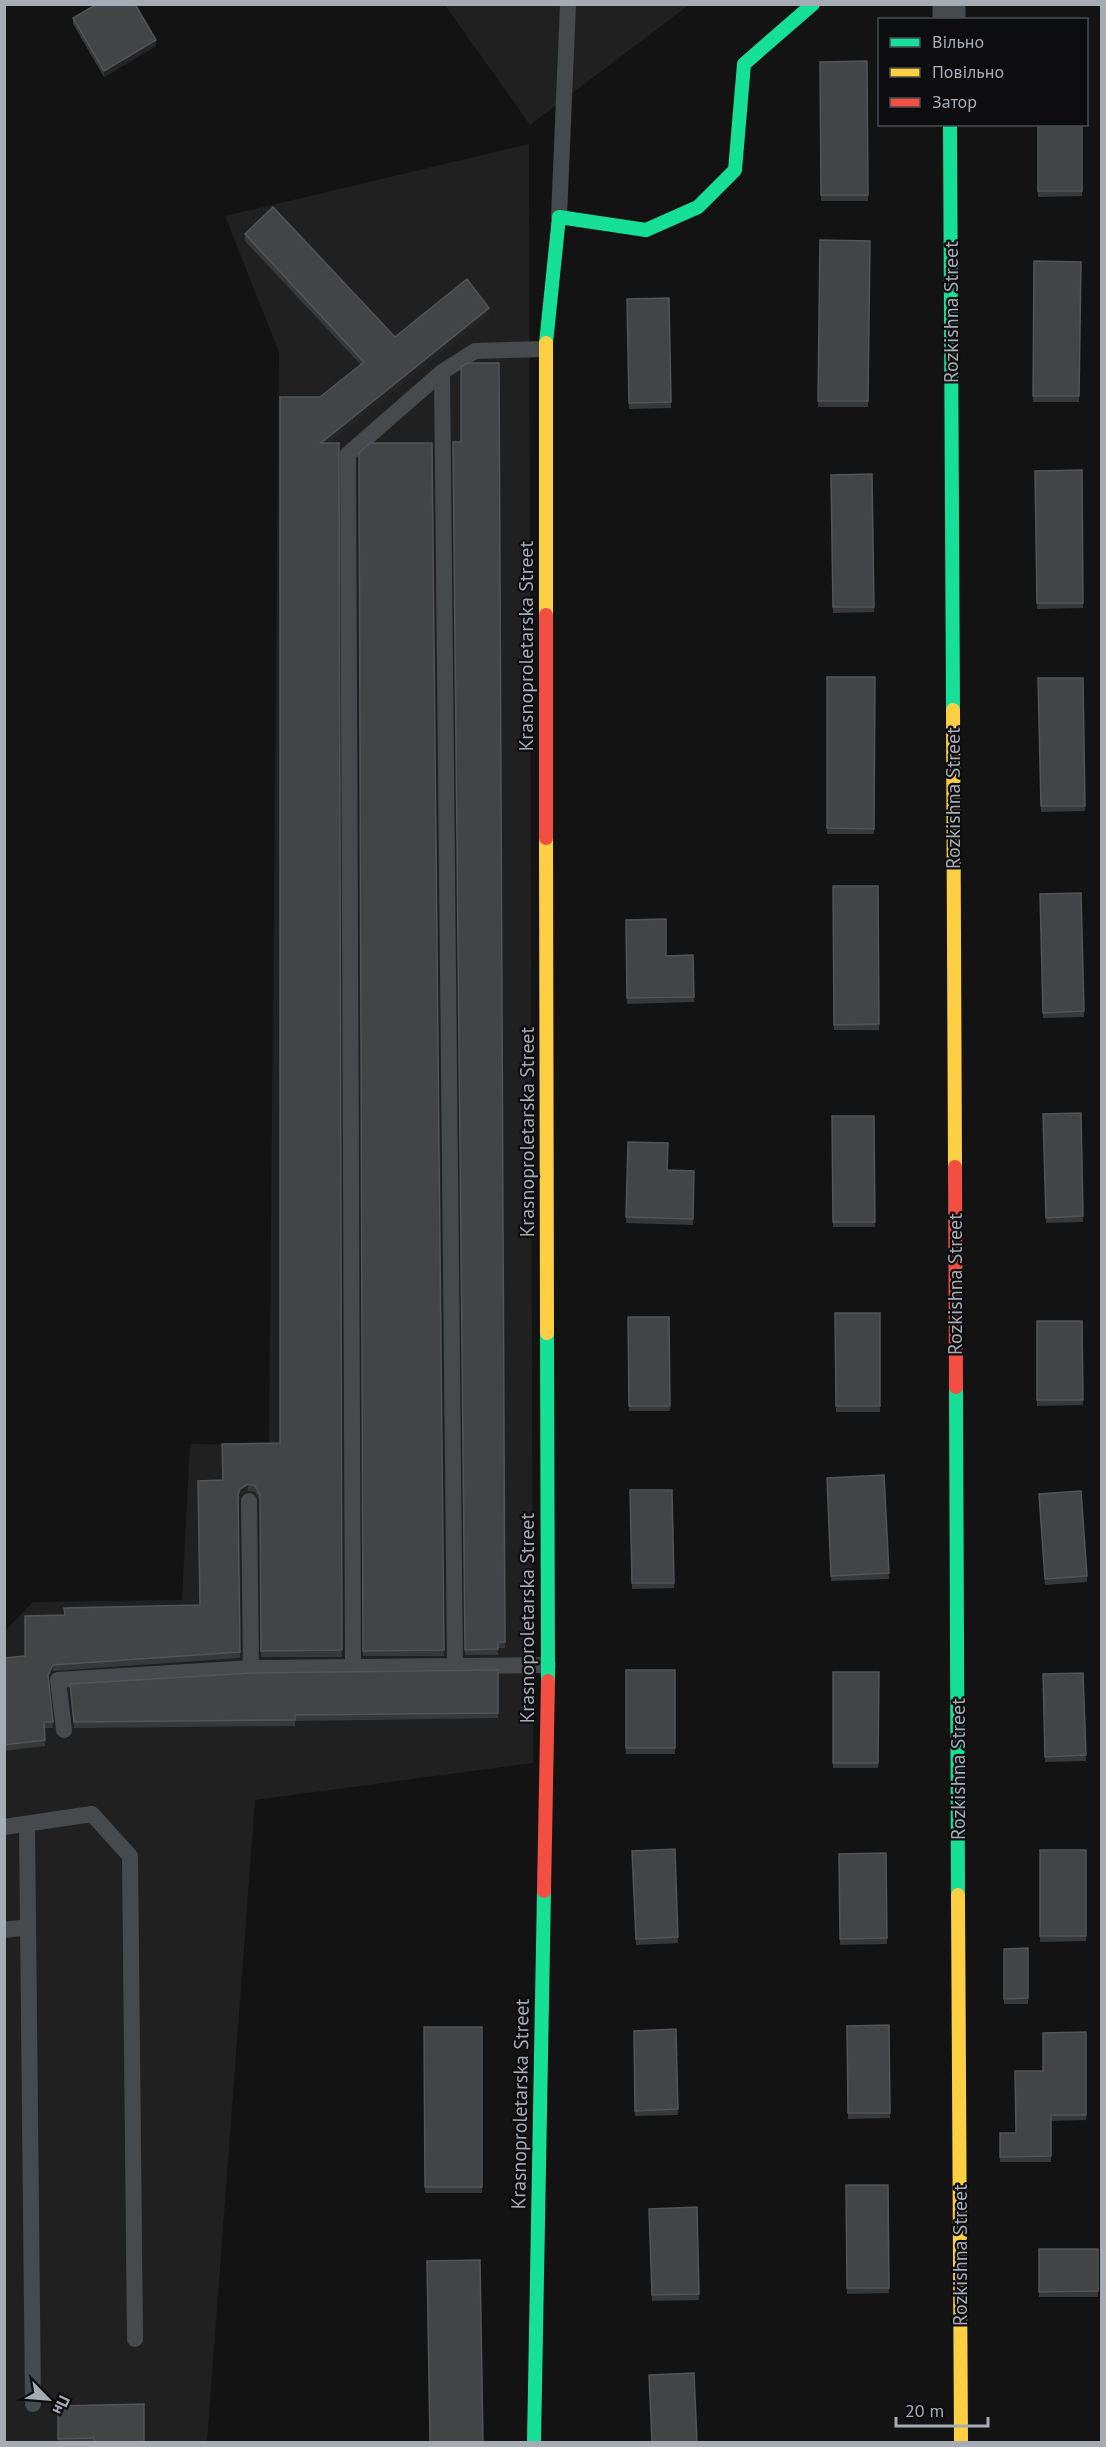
<svg xmlns="http://www.w3.org/2000/svg" width="1106" height="2447" font-family="'PT Sans',sans-serif">
<rect width="100%" height="100%" fill="#131313"/>
<!-- built -->
<path fill="#202021" d="M445 5H689L530 125Z
M529 144 533 1763 255 1800 207 2442H5L4 1632 33 1602 182 1600 190 1444 269 1445 279 352 225 216Z"/>
<g fill="none" stroke-linecap="round" stroke-linejoin="round">
<!-- lane -->
<path stroke="#474a4c" stroke-width="16" d="M559 217 568 4
M442 372 455 1666
M249 1501 251 1668
M353 1666 348 454 442 372 475 351 545 349
M64 1730 58 1680 251 1668 548 1665
M27 1824 33 2404
M4 1827 92 1814 130 1856 135 2339
M4 1930 28 1927"/>
<!-- street -->
<path stroke="#474a4c" stroke-width="33" d="M949 4V20"/>
<!-- fast -->
<path stroke="#16e098" stroke-width="14" d="M950 124 953 710
M546 343 559 217 646 230 698 207 735 170 744 64 813 4
M547 1333 548 1681
M956 1387 958 1895
M534 2442 544 1891"/>
<!-- slow -->
<path stroke="#ffcf43" stroke-width="14" d="M546 615V343
M953 710 955 1167
M546 838 547 1333
M958 1895 961 2442"/>
<!-- jam -->
<path stroke="#f24e42" stroke-width="14" d="M546 615V838
M955 1167 956 1387
M544 1891 548 1681"/>
</g>
<!-- wall -->
<path fill="#373839" d="M73 18 156 46 104 77 73 24Z
M867 61 868 201H821L820 62Z
M1038 124H1082V196L1038 197Z
M245 234 395 337 489 314 329 443H339L342 1657H261L260 1501 255 1492 248 1491 240 1495 239 1501 240 1658 53 1671 48 1680 53 1728H44L45 1746 4 1751V1658L25 1656 64 1615 200 1605 223 1480 280 1443 320 397 361 365 245 241Z
M820 240 870 241 868 407H818Z
M1034 261 1081 262 1079 402H1033Z
M669 298 671 408 629 409 627 299Z
M499 363 505 1648H498V1655H465L453 442H461Z
M432 443 444 1656H363L359 453Z
M1082 470 1083 608 1037 609 1035 471Z
M872 474 874 612 833 613 831 475Z
M827 677H875L874 834H827Z
M1038 678H1083L1085 811 1041 812Z
M833 886H878L879 1030H834Z
M1081 893 1084 1017 1043 1018 1040 894Z
M626 920 666 956 693 955 694 1002 627 1004Z
M1081 1113 1083 1222 1046 1223 1043 1114Z
M832 1116H874L875 1227H833Z
M628 1142 668 1170 694 1171 693 1225 626 1223Z
M835 1313H880V1412H836Z
M628 1317H669L670 1411H629Z
M1037 1321H1082L1083 1405 1037 1406Z
M884 1475 889 1579 831 1581 827 1478Z
M630 1490H672L674 1588 632 1589Z
M1039 1499 1087 1576V1582L1045 1585Z
M498 1670V1718L295 1721V1726L74 1728 70 1690V1684Z
M626 1670H675V1754H626Z
M833 1672H879L878 1768H833Z
M1083 1673 1086 1761 1045 1762 1043 1674Z
M675 1849 678 1943 636 1945 632 1851Z
M1040 1850H1086V1941L1040 1942Z
M886 1853 887 1944 840 1945 839 1854Z
M1028 1948V2004H1004V1949Z
M889 2025 890 2118 848 2119 847 2026Z
M424 2027H482V2193H425Z
M676 2029 678 2115 635 2116 634 2031Z
M1086 2032V2120L1051 2121V2162H1000V2133H1016L1043 2071Z
M846 2185H888L889 2293 847 2294Z
M697 2207 699 2300 652 2301 649 2209Z
M1039 2249H1098V2297H1039Z
M58 2406 144 2442H58Z"/>
<!-- shaded-wall -->
<path fill="#242424" d="M156 40V46L104 77V71Z
M489 308V314L321 450V443Z
M248 1484V1491L240 1495 238 1501V1495L240 1489Z
M53 1665V1671L48 1681V1675Z"/>
<!-- building -->
<path fill="#434446" stroke="#525457" stroke-width="1.5" d="M97 4H135L156 40 104 71 73 18Z
M867 61 868 195H821L820 62Z
M1038 124H1082V191H1038Z
M273 207 395 337 467 279 489 308 321 443H339L342 1650 261 1651 260 1495 255 1486 248 1484 240 1489 238 1495 240 1652 53 1665 48 1675 53 1722H44L45 1740 4 1745V1658L25 1656V1616L65 1615 64 1608 200 1605 198 1481 223 1480 222 1444 280 1443V397H320L364 362 245 234Z
M820 240 870 241 868 401H818Z
M1034 261 1081 262 1079 396H1033Z
M669 298 671 402 629 403 627 299Z
M467 363H499L505 1642H498V1649L465 1650 453 442H461V367Z
M370 443H432L444 1650 363 1651 359 453Z
M1082 470 1083 603H1037L1035 471Z
M872 474 874 607H833L831 475Z
M827 677H875L874 829 827 828Z
M1038 678H1083L1085 806H1041Z
M833 886H878L879 1024 834 1025Z
M1081 893 1084 1011 1043 1013 1040 894Z
M666 919V956L693 955 694 997 627 998 626 920Z
M1081 1113 1083 1216 1046 1218 1043 1114Z
M832 1116H874L875 1222H833Z
M628 1142 668 1143 667 1170 694 1171 693 1219 626 1217Z
M835 1313H880V1406H836Z
M628 1317H669L670 1406H629Z
M1037 1321H1082L1083 1400H1037Z
M884 1475 889 1573 831 1576 827 1478Z
M630 1490H672L674 1583H632Z
M1081 1491 1087 1576 1045 1579 1039 1494Z
M498 1670V1713L295 1715V1720L74 1722 70 1684 251 1673Z
M626 1670H675V1748H626Z
M833 1672H879L878 1763H833Z
M1083 1673 1086 1755 1045 1757 1043 1674Z
M675 1849 678 1937 636 1939 632 1851Z
M1040 1850H1086V1936H1040Z
M886 1853 887 1938 840 1939 839 1854Z
M1028 1948V1998L1004 1999V1949Z
M889 2025 890 2113H848L847 2026Z
M424 2027H482V2187H425Z
M676 2029 678 2109 635 2111 634 2031Z
M1086 2032V2115H1051V2156L1000 2157V2133H1016L1015 2071H1043V2033Z
M846 2185H888L889 2288H847Z
M697 2207 699 2294 652 2295 649 2209Z
M1039 2249H1098V2291L1039 2292Z
M480 2260 483 2442H430L427 2261Z
M694 2373 697 2442H652L649 2375Z
M144 2404V2442H94V2438L58 2439V2406Z"/>
<g text-anchor="middle" stroke-width="4.5" stroke-linejoin="round" paint-order="stroke">
<!-- street labels -->
<g font-size="20" fill="#a5acb3" stroke="#0d0d0f">
<text transform="translate(951 312) rotate(-90)" y="7">Rozkishna Street</text>
<text transform="translate(526 646) rotate(-90)" y="7">Krasnoproletarska Street</text>
<text transform="translate(953 798) rotate(-90)" y="7">Rozkishna Street</text>
<text transform="translate(527 1132) rotate(-90)" y="7">Krasnoproletarska Street</text>
<text transform="translate(955 1284) rotate(-90)" y="7">Rozkishna Street</text>
<text transform="translate(527 1618) rotate(-90)" y="7">Krasnoproletarska Street</text>
<text transform="translate(958 1769) rotate(-90)" y="7">Rozkishna Street</text>
<text transform="translate(520 2104) rotate(-89)" y="7">Krasnoproletarska Street</text>
<text transform="translate(960 2255) rotate(-90)" y="7">Rozkishna Street</text>
</g>
</g>
<!-- border -->
<rect width="1106" height="2447" fill="none" stroke="#a5acb3" stroke-width="12"/>
<!-- legend -->
<rect x="878" y="18" width="210" height="108" fill="#0d0d0f" stroke="#4a4d51" stroke-width="1.5"/>
<rect x="890" y="38" width="30" height="9" fill="#16e098" stroke="#4a4d51" stroke-width="1.5"/>
<text x="932" y="48" font-size="18" fill="#a5acb3">Вільно</text>
<rect x="890" y="68" width="30" height="9" fill="#ffcf43" stroke="#4a4d51" stroke-width="1.5"/>
<text x="932" y="78" font-size="18" fill="#a5acb3">Повільно</text>
<rect x="890" y="98" width="30" height="9" fill="#f24e42" stroke="#4a4d51" stroke-width="1.5"/>
<text x="932" y="108" font-size="18" fill="#a5acb3">Затор</text>
<!-- north arrow -->
<g transform="translate(48 2399) rotate(115)" stroke="#0d0d0f" stroke-width="4.5" paint-order="stroke">
<path d="M0-4.5L10 22L0 15L-10 22Z" fill="#a5acb3"/>
<text y="-9" font-size="16" font-weight="bold" text-anchor="middle" fill="#a5acb3">Пн</text>
</g>
<!-- scale -->
<path d="M896 2417v9h92v-9" fill="none" stroke="#a5acb3" stroke-width="3"/>
<text x="905" y="2417" font-size="18" fill="#a5acb3" stroke="#0d0d0f" stroke-width="4.5" paint-order="stroke">20 m</text>
</svg>
